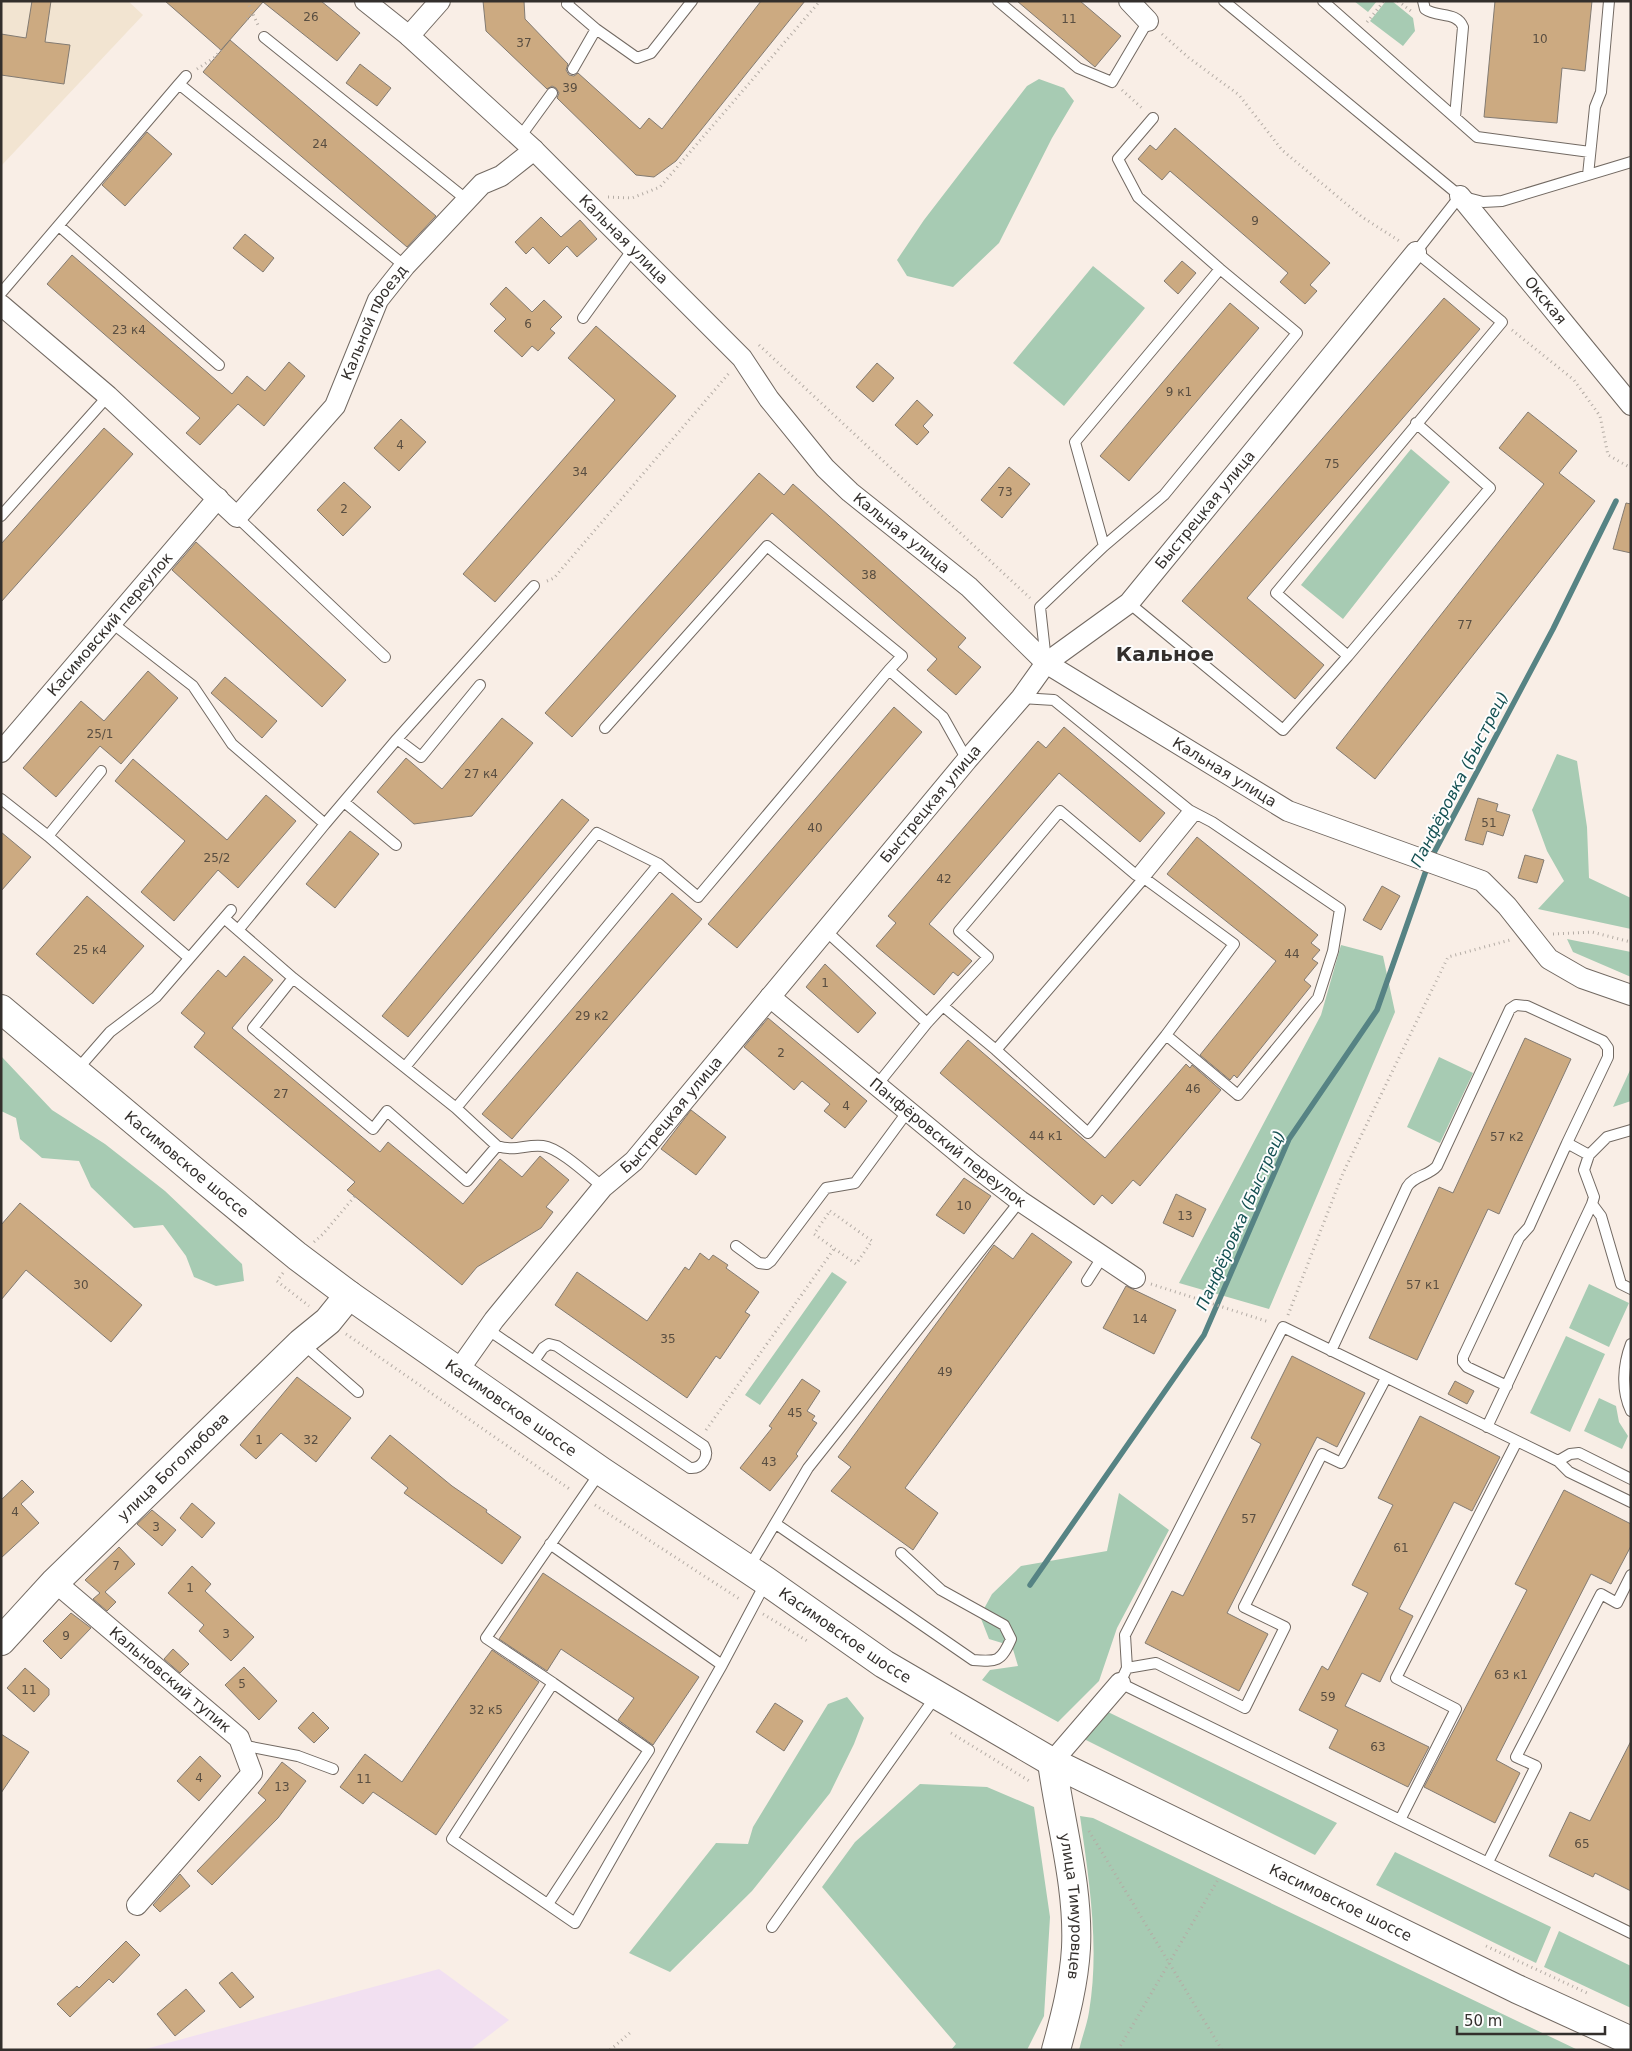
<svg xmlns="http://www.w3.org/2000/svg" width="1632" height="2051" font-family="'DejaVu Sans',sans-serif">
<rect width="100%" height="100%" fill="#f9eee6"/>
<!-- industrial -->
<path fill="#f2e0f1" d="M439 1969 509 2020 470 2050H142Z"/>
<!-- education -->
<path fill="#f2e4d1" d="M1 1H128L143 15 1 166Z"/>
<!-- green -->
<path fill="#a7cbb3" d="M1354 1H1377L1368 12Z
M1386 1H1392L1413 18 1415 31 1403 46 1370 21Z
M1039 79 1064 88 1074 101 1052 138 999 243 953 287 907 276 897 260 924 220 1027 86Z
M1093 266 1145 308 1064 406 1013 363Z
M1411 449 1450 482 1343 619 1301 585Z
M1557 754 1577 761 1587 827 1589 878 1631 898V929L1538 909 1564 881 1547 851 1532 810Z
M1567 939 1631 952V977L1573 952Z
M1341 945 1383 956 1395 1012 1269 1309 1179 1283 1321 1015Z
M1 1056 52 1110 105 1144 165 1191 242 1264 244 1281 216 1286 194 1277 186 1256 163 1225 134 1228 91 1187 79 1161 42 1158 20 1139 16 1118 1 1111Z
M1439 1057 1473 1073 1440 1143 1407 1127Z
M1631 1068V1101L1613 1107Z
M832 1272 847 1282 760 1405 745 1395Z
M1589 1284 1629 1303 1609 1347 1569 1328Z
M1566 1336 1605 1354 1570 1432 1530 1413Z
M1599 1398 1616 1406 1619 1422 1628 1436 1622 1449 1584 1431Z
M1119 1493 1169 1530 1117 1628 1099 1681 1058 1722 982 1680 990 1670 1018 1666 1012 1646 989 1639 980 1616 992 1594 1021 1566 1107 1551Z
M847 1697 864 1718 854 1744 830 1793 752 1891 670 1972 629 1953 716 1843 748 1844 753 1827 828 1704Z
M1108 1712 1337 1823 1315 1855 1082 1738Z
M920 1784 987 1787 1034 1807 1050 1917 1044 2016 1027 2050H951L956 2044 822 1887 855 1842Z
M1080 1816 1093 1818 1578 2050H1079C1082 2037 1087 2025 1089 2012 1100 1947 1089 1880 1080 1816Z
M1395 1852 1551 1927 1536 1963 1376 1885Z
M1559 1931 1631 1966V2008L1544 1967Z"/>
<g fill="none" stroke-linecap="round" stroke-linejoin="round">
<!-- stream -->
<path stroke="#568384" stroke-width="5.5" d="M1030 1585 1204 1335 1289 1139 1377 1010 1429 862 1553 629 1616 501"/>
</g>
<!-- building -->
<path fill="#ccaa81" stroke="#837b72" d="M32 1H51L45 42 70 45 64 84 1 75V34L26 38Z
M165 1H321L360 33 337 61 263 2 221 50Z
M483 1H524L525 19 568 64 566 70 569 75 574 76 578 73 640 129 649 118 662 129 761 1H805L676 161 654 177 636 175 557 98 559 93 556 88 552 86 547 89 486 31Z
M1017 1H1080L1121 36 1095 67Z
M1495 1H1592L1585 71 1562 68 1557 123 1484 117Z
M230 40 436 216 407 247 203 72Z
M360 64 391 88 377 106 346 83Z
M1175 128 1330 263 1310 285 1317 291 1305 304 1280 282 1288 273 1170 171 1162 180 1138 159 1150 145 1156 150Z
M147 132 172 154 125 206 102 185Z
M541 217 561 237 580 220 597 239 577 257 567 246 549 264 533 247 526 254 515 242Z
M245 234 274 258 263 272 233 248Z
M72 255 232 394 247 376 265 391 289 362 305 376 264 426 238 404 200 445 186 433 200 418 47 284Z
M1182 261 1196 273 1178 294 1164 281Z
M506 287 532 312 544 300 562 317 550 329 555 333 538 351 532 346 522 357 494 331 506 319 490 304Z
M1444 298 1480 329 1247 598 1324 665 1295 699 1182 601Z
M1230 303 1259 328 1129 481 1100 456Z
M596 326 676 396 495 602 463 574 615 400 568 358Z
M877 363 894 378 873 402 856 387Z
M917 400 933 415 923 426 929 432 917 445 895 425Z
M1528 412 1577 451 1559 473 1595 501 1375 779 1336 748 1544 484 1499 448Z
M401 419 426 442 399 471 374 448Z
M104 428 133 454 1 602V544Z
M1009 467 1030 484 1002 518 981 500Z
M759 473 784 495 793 484 966 638 958 647 981 667 956 695 927 670 937 659 772 513 572 737 545 713Z
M344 482 371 507 343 536 317 510Z
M1626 503 1631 504V553L1613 549Z
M196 542 346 680 322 707 172 570Z
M148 671 178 698 121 764 100 746 56 797 23 768 81 701 104 721Z
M225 677 277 721 262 738 211 693Z
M894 707 922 732 737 948 708 924Z
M502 718 533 743 472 816 414 824 377 792 406 758 442 789Z
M1064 727 1165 813 1140 842 1059 773 929 924 972 961 958 976 953 972 934 995 876 946 896 923 888 916 1038 741 1046 748Z
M133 759 227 840 266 795 296 821 238 888 218 870 174 921 141 892 185 841 115 781Z
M1478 798 1498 804 1496 811 1510 815 1503 836 1487 831 1483 845 1465 840Z
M562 799 589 820 408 1037 382 1016Z
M350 831 379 854 335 908 306 884Z
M1 832 31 857 1 891Z
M1197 837 1318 935 1311 943 1320 950 1312 959 1318 963 1304 980 1311 986 1237 1078 1234 1075 1230 1080 1200 1055 1276 961 1167 874Z
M1525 855 1544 860 1537 883 1518 878Z
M1382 886 1400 896 1381 930 1363 920Z
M672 893 702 919 512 1139 482 1114Z
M87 896 144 946 93 1004 36 954Z
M244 956 273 980 232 1028 380 1152 388 1142 463 1204 500 1159 522 1177 540 1156 569 1180 546 1207 553 1212 541 1228 477 1267 462 1285 347 1190 355 1182 194 1047 205 1033 181 1013 218 970 226 977Z
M825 964 876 1013 858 1033 806 987Z
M768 1018 867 1101 845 1128 824 1111 830 1104 802 1081 794 1090 744 1047Z
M1525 1038 1571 1059 1499 1214 1488 1209 1417 1360 1369 1338 1439 1187 1453 1193Z
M968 1040 1105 1158 1186 1064 1190 1068 1192 1065 1221 1090 1140 1186 1133 1180 1112 1204 1102 1195 1094 1205 940 1073Z
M691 1110 726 1137 696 1175 661 1149Z
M964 1178 991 1196 964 1234 936 1215Z
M1176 1194 1206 1209 1193 1237 1163 1223Z
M20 1203 142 1305 111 1342 26 1270 1 1300V1225Z
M1032 1233 1072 1262 905 1488 938 1513 913 1550 831 1491 851 1467 838 1457 994 1245 1013 1259Z
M700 1253 709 1260 713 1255 728 1265 726 1268 759 1292 745 1312 750 1315 720 1359 716 1356 687 1398 555 1305 577 1272 647 1321 685 1267 689 1270Z
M1126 1286 1176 1310 1154 1354 1103 1328Z
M1292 1356 1365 1393 1337 1447 1317 1437 1227 1613 1268 1634 1239 1691 1145 1643 1172 1591 1183 1596 1261 1444 1251 1438Z
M297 1377 351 1418 316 1462 281 1433 256 1459 240 1445Z
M802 1379 820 1391 807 1411 815 1416 812 1420 817 1423 796 1454 798 1456 770 1491 740 1468 772 1428 769 1426Z
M1455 1381 1474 1391 1467 1404 1448 1394Z
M1420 1416 1500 1457 1472 1511 1454 1502 1399 1609 1413 1616 1380 1682 1362 1673 1345 1706 1429 1747 1408 1787 1329 1748 1338 1730 1299 1710 1322 1666 1328 1670 1368 1593 1352 1585 1393 1505 1378 1498Z
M390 1435 452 1486 487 1510 486 1512 521 1537 502 1564 404 1493 408 1488 371 1458Z
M22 1480 34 1492 21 1504 39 1523 1 1558V1500Z
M1564 1490 1631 1524V1546L1611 1584 1591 1574 1496 1760 1520 1773 1495 1823 1424 1787 1527 1590 1515 1584Z
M192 1503 215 1523 202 1538 180 1518Z
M152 1510 176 1530 162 1546 137 1524Z
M119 1547 135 1564 105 1592 116 1602 107 1611 93 1599 100 1593 85 1580Z
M192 1566 211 1584 205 1591 254 1637 231 1661 199 1631 204 1625 168 1593Z
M543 1573 699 1677 653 1745 618 1720 634 1698 561 1649 547 1671 499 1639Z
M71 1613 91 1628 61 1659 43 1641Z
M173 1649 189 1664 180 1673 164 1659Z
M492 1650 539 1682 436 1835 373 1792 363 1804 340 1787 365 1754 402 1782Z
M244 1667 277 1701 259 1720 225 1685Z
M25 1668 49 1689V1695L34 1712 7 1688Z
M775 1703 803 1721 784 1751 756 1732Z
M313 1712 329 1728 314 1743 298 1728Z
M1 1734 29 1752 1 1793Z
M1631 1741V1891L1595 1873 1593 1877 1549 1856 1570 1812 1590 1821Z
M200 1756 221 1776 199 1801 177 1781Z
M282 1762 306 1781 278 1818 212 1885 197 1871 266 1800 258 1793Z
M180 1874 190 1886 160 1912 153 1905Z
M126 1941 140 1955 113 1983 109 1979 70 2017 57 2004 77 1986 79 1988Z
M232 1972 254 1997 240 2008 219 1983Z
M186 1989 205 2011 175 2036 157 2014Z"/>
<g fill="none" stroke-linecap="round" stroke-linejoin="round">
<!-- lane casing -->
<g stroke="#726962" stroke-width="12">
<path id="lane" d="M569 1 567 4 596 29
M998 1 1078 68 1112 82 1148 21
M1224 1 1460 196
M1323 1 1477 137 1590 152
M1423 1 1425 9C1437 18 1457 11 1463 27L1455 117
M264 37 467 200
M573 69 596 29 637 58 651 53 692 1
M186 76 179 84 405 266
M520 137 552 93
M1588 175 1595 107 1601 92 1609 1
M59 226 219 365
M1 293 179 84
M583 318 633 249
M1 516 108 396
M237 517 385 657
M1104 546 1075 442 1220 269
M1129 603 1283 730 1348 656 1276 593 1502 322 1416 252 1460 196 1483 202 1502 201 1631 162
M112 623 193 686 232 744 325 824 239 929
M1348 656 1490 488 1416 423
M1046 661 1040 607 1104 546 1164 495 1297 333 1220 269 1138 197 1118 159 1153 118
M1021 698 1054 700 1189 810 1212 822 1340 909 1333 951 1318 998 1238 1095 1166 1035 1234 944 1144 878
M605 728 767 546 902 656 889 670 943 717 967 760
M397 739 534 586
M101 771 48 836 189 958
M1 799 48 836
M344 802 396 845
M325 824 397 739 421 757 480 685
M224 918 293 978 253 1028 373 1129 387 1111 467 1181 497 1146C517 1152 525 1144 543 1146 560 1148 589 1176 603 1187
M826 931 927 1023 988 957 959 931 1060 811 1136 875 1189 810
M293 978 456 1108 497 1146
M943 1006 996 1050
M1166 1035 1088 1133 996 1050 1144 878 1196 814
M405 1067 597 833 659 864
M76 1071 110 1032 156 997 231 910
M877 1085 927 1023
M456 1108 659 864 698 897 889 670
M1589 1155 1607 1137 1631 1130
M1592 1204 1601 1216 1621 1284 1631 1289
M736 1246 759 1263 767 1264 771 1261 826 1188 855 1183 908 1111
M1087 1281 1103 1256
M487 1329 690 1468C702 1469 710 1456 704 1446L557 1346 549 1344 543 1348 534 1361
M303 1344 358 1392
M1631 1344C1623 1365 1621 1390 1631 1411
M1331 1351 1407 1187C1414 1175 1429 1176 1437 1166L1510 1009 1516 1005 1527 1006 1603 1041 1608 1048V1057L1567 1143 1589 1155 1584 1170 1594 1197 1592 1204 1487 1427
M1507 1386 1467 1367 1463 1362V1357L1519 1238 1529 1227 1567 1143
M1558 1461 1570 1454 1579 1453 1631 1479
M1631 1502 1569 1472 1558 1461 1283 1327 1125 1635 1127 1668 1120 1683 1631 1933
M776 1524 973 1660C997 1662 1001 1662 1011 1639L1004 1625 941 1590 901 1553
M550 1544 722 1665
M748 1569 808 1468 1020 1201
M1127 1668 1156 1663 1245 1708 1285 1627 1244 1607 1322 1454 1341 1463 1386 1378
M553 1683 486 1638 601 1471
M241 1745 298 1756 333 1769
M1400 1820 1456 1709 1396 1678 1517 1441
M1488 1862 1536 1766 1516 1757 1601 1594 1617 1603 1631 1575
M548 1904 649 1750 553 1683 452 1839 575 1923 722 1665 766 1582
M772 1927 936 1696"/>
</g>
<!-- street casing -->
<g stroke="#726962" stroke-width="22">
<g id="street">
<path id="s1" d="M365 1 409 36 534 150 742 358 769 399 825 468 850 492 969 587 1046 663 1288 811 1482 881 1507 906 1549 959 1582 978 1631 995"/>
<path d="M1129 1 1148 21"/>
<path d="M409 36 440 1"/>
<path id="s2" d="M1460 196 1631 405"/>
<path id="s3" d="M1 305 108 396 237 517 335 406 378 300 405 266 482 184 501 176 534 150"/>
<path id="s4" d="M1 752 218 498"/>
<path id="s5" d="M770 997 972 1164 1020 1201 1135 1278"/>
<path id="s6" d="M458 1371 494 1320 603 1187 634 1161 967 760 1021 698 1046 663 1129 603 1416 252"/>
<path id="s7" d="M55 1582 239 1738 252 1773 137 1905"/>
<path d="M1052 1762 1120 1683"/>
</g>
</g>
<!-- secondary casing -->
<g stroke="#726962" stroke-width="30">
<g id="secondary">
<path id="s8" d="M1 1009 200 1176 297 1256 349 1295 601 1471 766 1581 884 1664 1052 1762 1517 1989 1631 2041"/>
<path id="s9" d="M1 1641 55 1582 301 1343 328 1321 349 1295"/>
<path id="s10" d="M1052 1762C1060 1823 1079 1886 1076 1948 1074 1983 1065 2017 1056 2050"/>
</g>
</g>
<!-- path -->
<path stroke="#b4aca5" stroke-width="3" stroke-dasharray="1 4" stroke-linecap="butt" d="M247 1 258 25
M1398 1 1411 11
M247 19 253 12
M1367 22 1384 1
M1162 34 1189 58 1239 95 1282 150 1362 217 1401 242
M197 69 215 57 221 50
M1122 90 1143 109
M608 197 632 198 660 187 820 1
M1512 330 1574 380 1600 416 1608 455 1631 468
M759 345 1030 598
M547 581 554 578 730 372
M1553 934 1592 932 1631 942
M830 1211 872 1241 856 1264 814 1234Z
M314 1242 323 1234 355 1196
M283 1273 277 1281 309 1306
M1151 1284 1269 1322
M1288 1315 1343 1173 1448 957 1510 940
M346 1334 571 1490
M706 1430 834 1249
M595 1505 741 1600
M763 1614 809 1642
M951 1733 1031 1782
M1089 1831 1222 2050
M1486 1946 1587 1993
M610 2050 631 2032
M1118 2050 1219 1878"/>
<!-- lane -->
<use href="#lane" stroke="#fff" stroke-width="10"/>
<!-- street -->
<use href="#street" stroke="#fff" stroke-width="20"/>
<!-- secondary -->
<use href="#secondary" stroke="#fff" stroke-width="28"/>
</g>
<g text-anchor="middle" stroke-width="4" stroke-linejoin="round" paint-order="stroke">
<!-- number labels -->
<g font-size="12" fill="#594e41">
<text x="311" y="21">26</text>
<text x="1069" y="23">11</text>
<text x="1540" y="43">10</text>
<text x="524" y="47">37</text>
<text x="570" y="92">39</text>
<text x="320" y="148">24</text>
<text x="1255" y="225">9</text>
<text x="528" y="328">6</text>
<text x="129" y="334">23 к4</text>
<text x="1179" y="396">9 к1</text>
<text x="400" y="449">4</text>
<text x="1332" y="468">75</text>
<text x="580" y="476">34</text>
<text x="1005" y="496">73</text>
<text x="344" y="513">2</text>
<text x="869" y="579">38</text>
<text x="1465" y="629">77</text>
<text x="100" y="738">25/1</text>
<text x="481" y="778">27 к4</text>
<text x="1489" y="827">51</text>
<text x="815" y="832">40</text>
<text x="217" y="862">25/2</text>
<text x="944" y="883">42</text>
<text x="90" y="954">25 к4</text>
<text x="1292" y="958">44</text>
<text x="825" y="987">1</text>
<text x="592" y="1020">29 к2</text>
<text x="781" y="1057">2</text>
<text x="1193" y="1093">46</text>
<text x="281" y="1098">27</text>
<text x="846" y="1110">4</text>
<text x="1046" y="1140">44 к1</text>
<text x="1507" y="1141">57 к2</text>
<text x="964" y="1210">10</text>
<text x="1185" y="1220">13</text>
<text x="81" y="1289">30</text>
<text x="1423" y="1289">57 к1</text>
<text x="1140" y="1323">14</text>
<text x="668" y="1343">35</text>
<text x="945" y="1376">49</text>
<text x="795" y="1417">45</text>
<text x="259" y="1444">1</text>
<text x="311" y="1444">32</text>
<text x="769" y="1466">43</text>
<text x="15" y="1516">4</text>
<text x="1249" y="1523">57</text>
<text x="156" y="1531">3</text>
<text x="1401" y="1552">61</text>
<text x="116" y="1570">7</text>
<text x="190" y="1592">1</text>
<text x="226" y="1638">3</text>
<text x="66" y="1640">9</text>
<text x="1511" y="1679">63 к1</text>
<text x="242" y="1688">5</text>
<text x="29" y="1694">11</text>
<text x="1328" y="1701">59</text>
<text x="486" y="1714">32 к5</text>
<text x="1378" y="1751">63</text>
<text x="199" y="1782">4</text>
<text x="364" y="1783">11</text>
<text x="282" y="1791">13</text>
<text x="1582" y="1848">65</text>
</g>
<!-- street labels -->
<g font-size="15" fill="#332f2c" stroke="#fdfdfd">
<text dy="5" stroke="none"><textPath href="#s1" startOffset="352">Кальная улица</textPath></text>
<text dy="5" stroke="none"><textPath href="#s2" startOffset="135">Окская</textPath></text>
<text dy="5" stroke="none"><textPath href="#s3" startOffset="558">Кальной проезд</textPath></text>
<text dy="5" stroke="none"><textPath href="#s6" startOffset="1144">Быстрецкая улица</textPath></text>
<text dy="5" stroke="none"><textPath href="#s1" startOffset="758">Кальная улица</textPath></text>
<text dy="5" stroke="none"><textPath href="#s4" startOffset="168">Касимовский переулок</textPath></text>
<text dy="5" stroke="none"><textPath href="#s1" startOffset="1162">Кальная улица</textPath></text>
<text dy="5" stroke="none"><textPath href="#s6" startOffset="739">Быстрецкая улица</textPath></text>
<text dy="5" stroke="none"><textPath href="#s6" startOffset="334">Быстрецкая улица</textPath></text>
<text dy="5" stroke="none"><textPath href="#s5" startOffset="230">Панфёровский переулок</textPath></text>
<text dy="5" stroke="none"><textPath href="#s8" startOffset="242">Касимовское шоссе</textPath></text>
<text dy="5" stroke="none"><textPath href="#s8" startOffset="648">Касимовское шоссе</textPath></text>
<text dy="5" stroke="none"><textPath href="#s9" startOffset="245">улица Боголюбова</textPath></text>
<text dy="5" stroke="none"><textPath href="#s8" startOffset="1052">Касимовское шоссе</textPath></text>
<text dy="5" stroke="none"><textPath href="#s7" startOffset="151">Кальновский тупик</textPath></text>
<text dy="5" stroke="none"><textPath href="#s8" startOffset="1616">Касимовское шоссе</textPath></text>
<text dy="5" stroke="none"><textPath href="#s10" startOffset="146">улица Тимуровцев</textPath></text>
</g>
<!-- water labels -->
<g font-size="16" font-style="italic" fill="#145052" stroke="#fdfdfd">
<text transform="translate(1459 779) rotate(-63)" y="6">Панфёровка (Быстрец)</text>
<text transform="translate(1240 1220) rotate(-66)" y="6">Панфёровка (Быстрец)</text>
</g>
<!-- district labels -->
<g font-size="20" font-weight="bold" fill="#332f2c" stroke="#fdfdfd">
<text x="1165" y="661">Кальное</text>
</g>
</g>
<!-- border -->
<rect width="1632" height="2051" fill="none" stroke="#332f2c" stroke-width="5"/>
<!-- scale -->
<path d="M1457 2026v8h148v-8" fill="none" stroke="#332f2c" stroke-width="2.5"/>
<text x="1464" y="2026" font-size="15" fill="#332f2c" stroke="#fdfdfd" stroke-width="4" paint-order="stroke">50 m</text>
</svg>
